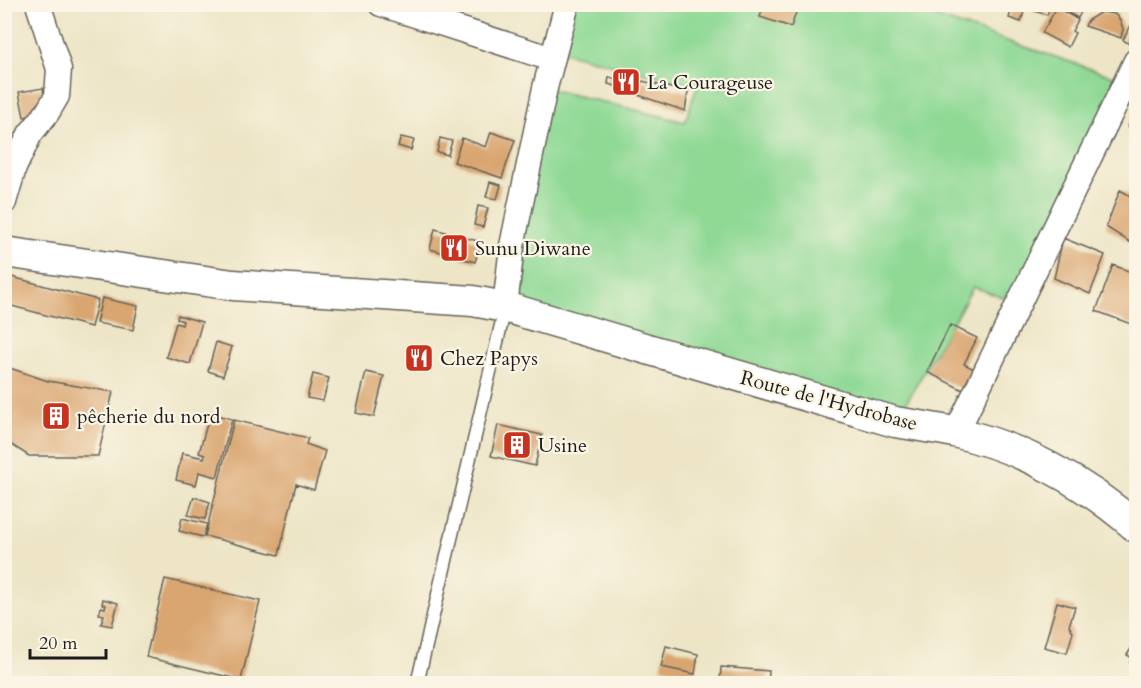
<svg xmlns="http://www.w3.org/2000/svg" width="1141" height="688" font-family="Cardo,serif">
<rect width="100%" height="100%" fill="#fcf5e5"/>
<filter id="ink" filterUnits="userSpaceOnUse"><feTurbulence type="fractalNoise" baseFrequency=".0167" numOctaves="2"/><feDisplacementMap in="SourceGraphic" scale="12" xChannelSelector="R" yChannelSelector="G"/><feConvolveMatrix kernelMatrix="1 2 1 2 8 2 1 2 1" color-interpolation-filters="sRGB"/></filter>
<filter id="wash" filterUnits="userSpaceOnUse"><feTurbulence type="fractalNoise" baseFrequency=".008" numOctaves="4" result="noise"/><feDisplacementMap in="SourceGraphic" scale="24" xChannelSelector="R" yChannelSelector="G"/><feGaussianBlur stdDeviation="1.35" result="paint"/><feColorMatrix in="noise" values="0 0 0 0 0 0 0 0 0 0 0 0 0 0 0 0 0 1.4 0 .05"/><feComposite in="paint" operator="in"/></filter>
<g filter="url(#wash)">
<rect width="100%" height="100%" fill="#ede5c6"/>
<!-- green -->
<path fill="#8fd995" stroke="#567a58" stroke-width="1.5" d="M658 4 674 9 676 4 900 5 1127 81 1018 303 973 287 895 422 506 307 545 88 685 122 697 86 555 50 567 5Z"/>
<g id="blocks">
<!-- building -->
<path fill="#d9a570" d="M764 4H799L791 27 760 17Z
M1013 4H1026L1021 22 1009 18Z
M1034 4H1051L1047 15 1032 10Z
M1067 4H1085L1078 18 1064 11Z
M1057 7 1078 20 1072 31 1075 33 1068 47 1042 33Z
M1101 12 1115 14 1120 20 1123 29 1121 38 1085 26 1088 20Z
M1134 20 1136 21V43L1134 47 1123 40Z
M609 77 635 84 634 91 608 84Z
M642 81 688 92 685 111 638 95Z
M43 88 47 113 24 117 19 92Z
M1136 106V130L1128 127Z
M491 132 515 140 502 178 454 162 462 138 486 147Z
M401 137 414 140 411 150 398 146Z
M440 138 452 141 448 155 437 152Z
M490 182 501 185 497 199 486 197Z
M1120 190 1136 199V246L1106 227Z
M478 206 488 208 483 227 474 225Z
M435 229 481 242 475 262 430 249Z
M1063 238 1105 255 1090 294 1054 278Z
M1113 265 1136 274V326L1096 311Z
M8 276 98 300 91 327 4 304V288Z
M102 298 138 306 133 330 96 323Z
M178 315 202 322 190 364 166 357 176 323 182 325 183 321 177 319Z
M950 325 977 338 964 364 976 370 965 391 927 372Z
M216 342 232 347 223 376 208 371Z
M4 366 48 381 113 392 98 456H29L4 440Z
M366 372 384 376 374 417 356 413Z
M313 374 329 378 323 401 307 398Z
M210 413 232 419 217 477 199 472 196 485 176 480 182 453 204 458 205 455 199 453Z
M234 420 308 438 306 444 325 451 314 490 296 484 279 555 205 536Z
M498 425 542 435 535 466 491 456Z
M194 497 210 502 205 519 188 515Z
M182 518 207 524 203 537 179 531Z
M165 579 260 601 241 680 146 657Z
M103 599 118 603 112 626 101 624 104 615 99 614 101 607 105 608 106 605 102 604Z
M1057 602 1075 607 1069 626 1073 632 1067 653 1044 647Z
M666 646 698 654 695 674 661 667Z
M1132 647 1136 650V665L1130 663 1131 657 1127 655Z
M721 667 769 671 768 684H720Z"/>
</g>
</g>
<g filter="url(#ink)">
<use href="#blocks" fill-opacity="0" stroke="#656258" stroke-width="1.5"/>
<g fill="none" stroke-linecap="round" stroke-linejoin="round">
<!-- service casing -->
<g stroke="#656258" stroke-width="15">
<path id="service" d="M417 684 505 308"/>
</g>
<!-- minor casing -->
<g stroke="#656258" stroke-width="27">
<path id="minor" d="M381 4 552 59
M4 202 14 168 30 134 47 113 57 96 59 69 38 4
M505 307 512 246 518 217 545 88 567 4
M956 433 1136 61"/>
</g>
<!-- tertiary casing -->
<g stroke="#656258" stroke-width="33">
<path id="tertiary" d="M4 252 233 285 473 301 505 307 895 422C914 425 934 428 954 432 1021 447 1085 482 1136 527"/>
</g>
<!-- service -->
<use href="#service" stroke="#fff" stroke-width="12"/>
<!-- minor -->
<use href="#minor" stroke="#fff" stroke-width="24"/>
<!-- tertiary -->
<use href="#tertiary" stroke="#fff" stroke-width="30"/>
</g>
</g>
<!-- icons -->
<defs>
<g id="restaurant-square" transform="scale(1.5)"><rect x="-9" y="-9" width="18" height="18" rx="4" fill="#c8321e" stroke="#fcf5e5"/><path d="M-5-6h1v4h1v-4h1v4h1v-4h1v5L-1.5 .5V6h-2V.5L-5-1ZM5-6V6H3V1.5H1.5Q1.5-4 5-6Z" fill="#fff"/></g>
<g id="building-square" transform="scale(1.5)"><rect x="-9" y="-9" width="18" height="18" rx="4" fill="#c8321e" stroke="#fcf5e5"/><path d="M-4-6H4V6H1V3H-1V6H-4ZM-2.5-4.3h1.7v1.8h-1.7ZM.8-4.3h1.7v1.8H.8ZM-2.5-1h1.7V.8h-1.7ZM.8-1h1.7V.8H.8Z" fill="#fff"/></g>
</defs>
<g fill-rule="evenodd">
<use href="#restaurant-square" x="626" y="82"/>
<use href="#restaurant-square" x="454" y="248"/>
<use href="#restaurant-square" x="419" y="358"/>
<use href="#building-square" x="56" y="416"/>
<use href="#building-square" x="517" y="445"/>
</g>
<g text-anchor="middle" stroke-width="4.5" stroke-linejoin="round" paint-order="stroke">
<!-- poi labels -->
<g font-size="20" fill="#1c1c1c" stroke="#fcf5e5" text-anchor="start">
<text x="647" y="89">La Courageuse</text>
<text x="475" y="255">Sunu Diwane</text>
<text x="440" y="365">Chez Papys</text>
<text x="77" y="423">pêcherie du nord</text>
<text x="538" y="452">Usine</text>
</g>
<!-- street labels -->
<g font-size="20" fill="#1c1c1c" stroke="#fcf5e5">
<text transform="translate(829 400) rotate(15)" y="7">Route de l'Hydrobase</text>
</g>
</g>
<!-- margin -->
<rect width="1141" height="688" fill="none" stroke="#fcf5e5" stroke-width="24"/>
<!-- scale -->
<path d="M30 649v9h76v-9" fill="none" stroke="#1c1c1c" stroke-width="3"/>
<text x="39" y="649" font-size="18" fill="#1c1c1c" stroke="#fcf5e5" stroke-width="4.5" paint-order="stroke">20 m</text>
</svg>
